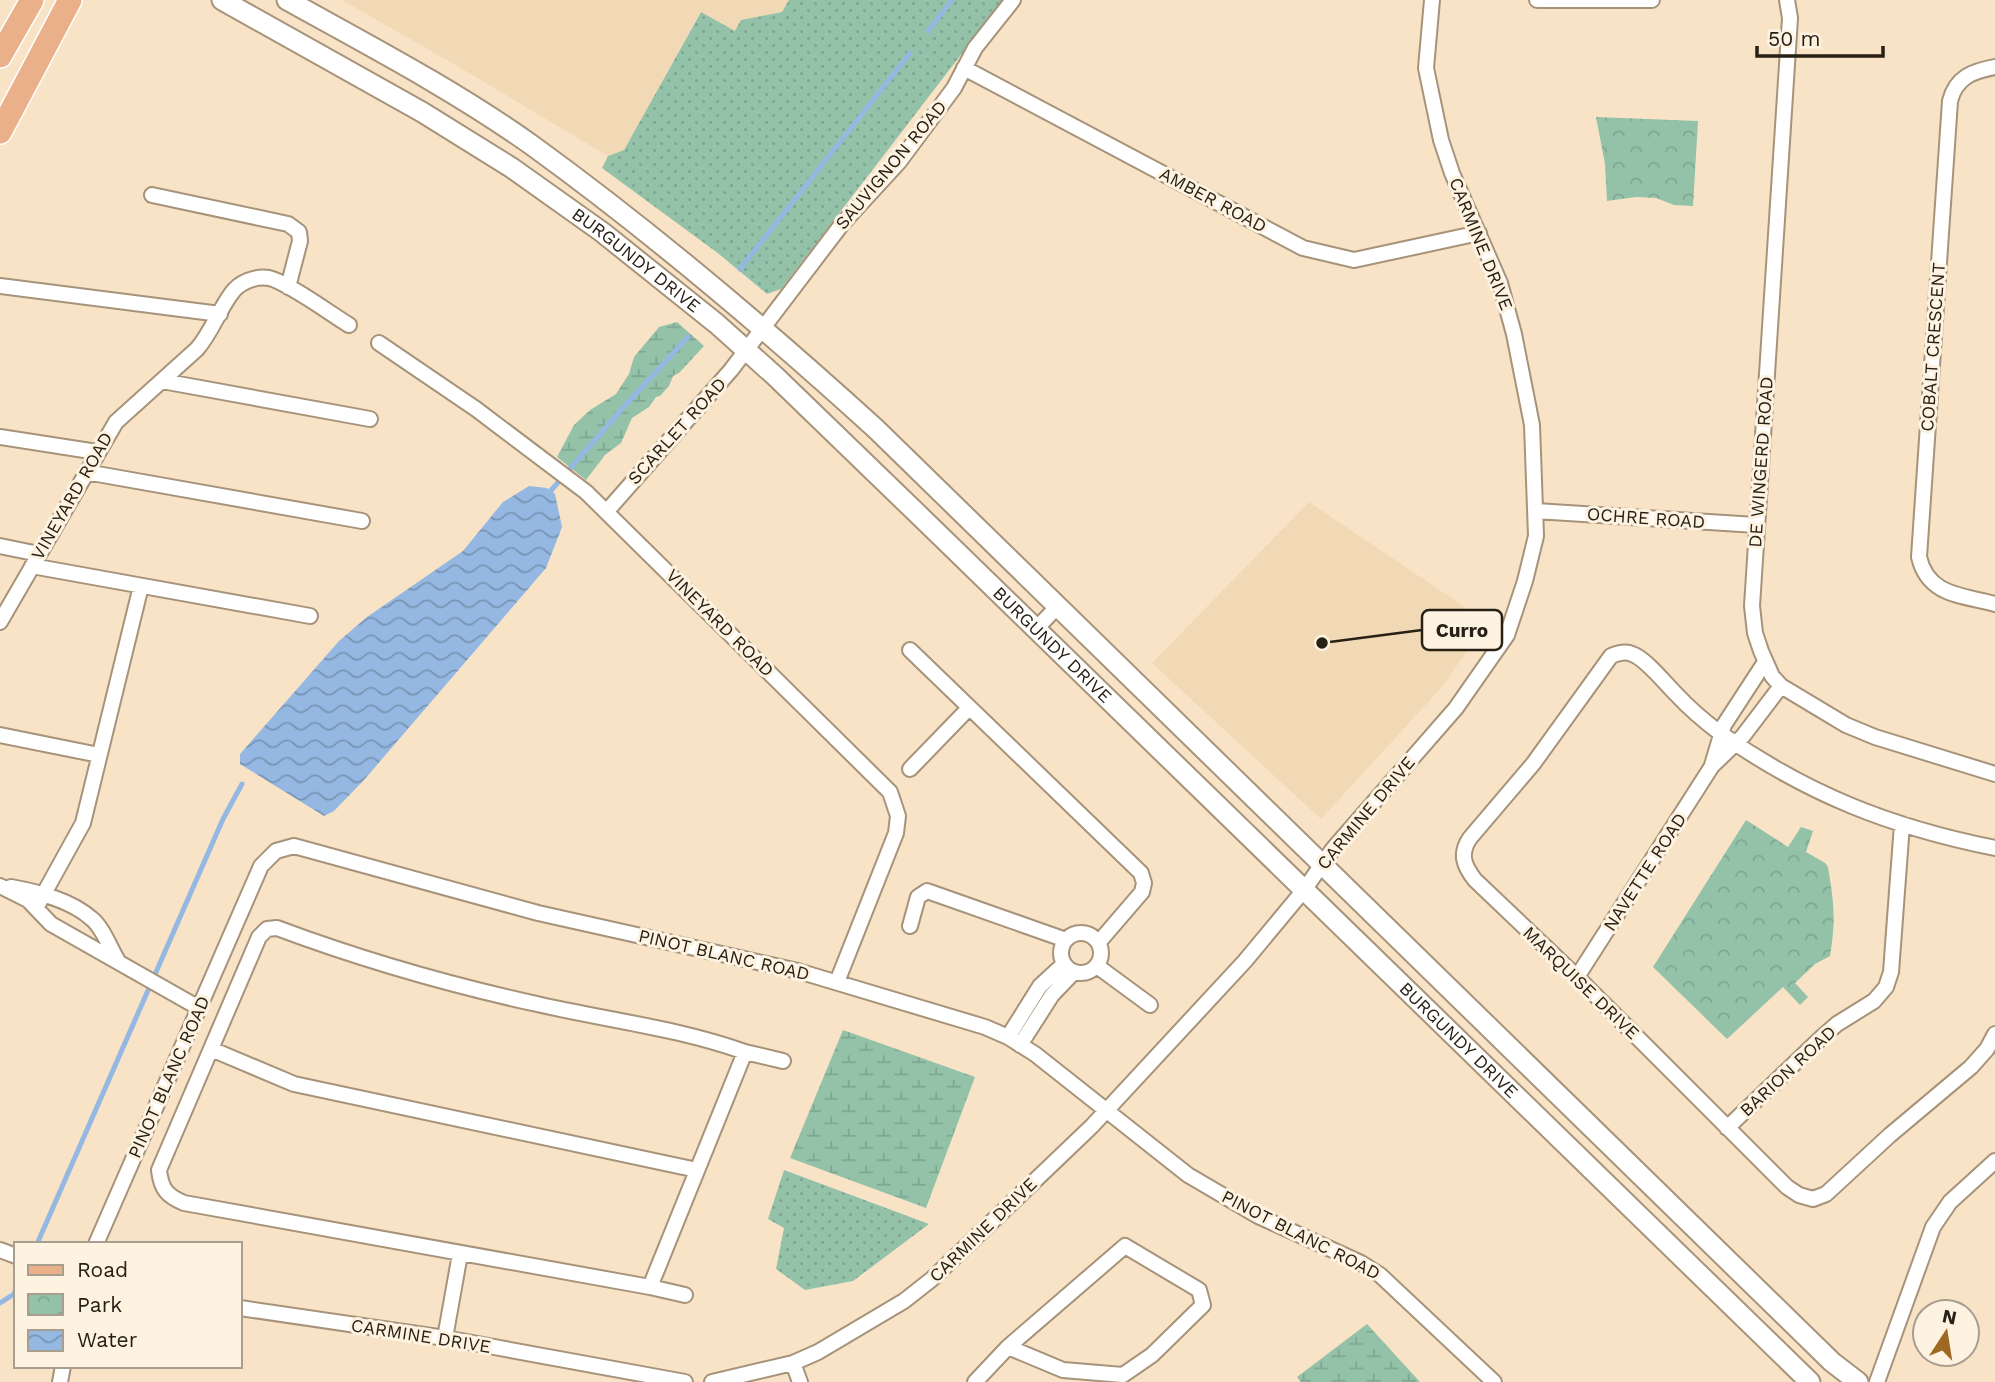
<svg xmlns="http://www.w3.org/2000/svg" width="1995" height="1382" font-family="'Work Sans',sans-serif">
<defs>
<pattern id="grass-dots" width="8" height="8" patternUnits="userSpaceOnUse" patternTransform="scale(1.75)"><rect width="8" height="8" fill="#93c2a9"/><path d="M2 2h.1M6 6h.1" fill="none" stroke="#7fa691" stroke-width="1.8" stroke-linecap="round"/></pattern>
<pattern id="wetland-marsh" width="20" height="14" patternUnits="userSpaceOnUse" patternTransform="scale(1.75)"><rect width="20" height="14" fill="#93c2a9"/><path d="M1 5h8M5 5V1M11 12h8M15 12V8" fill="none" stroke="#7fa691"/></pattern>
<pattern id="park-crowns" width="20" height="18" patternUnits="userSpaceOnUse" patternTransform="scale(1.75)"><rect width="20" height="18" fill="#93c2a9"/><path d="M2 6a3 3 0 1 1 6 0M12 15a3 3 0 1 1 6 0" fill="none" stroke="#7fa691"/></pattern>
<pattern id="water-waves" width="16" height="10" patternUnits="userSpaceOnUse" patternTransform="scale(1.75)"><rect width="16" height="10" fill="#94b8e1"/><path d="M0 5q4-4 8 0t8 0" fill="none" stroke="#7995b5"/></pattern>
</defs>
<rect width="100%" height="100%" fill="#f8e3c7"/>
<!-- built -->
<path fill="#f2d9b5" d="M342 0H789L782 12 741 20 736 31 700 12 624 150 608 156 452 63Z
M1309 502 1487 622 1442 687 1321 819 1152 663Z"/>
<!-- grass -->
<path fill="url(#grass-dots)" d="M789 0H1003L781 289 767 294 719 254 602 168 608 156 624 150 701 12 735 31 741 20 782 12Z
M784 1170 929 1224 853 1281 805 1290 776 1269 784 1228 768 1219Z"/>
<!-- wetland -->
<path fill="url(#wetland-marsh)" d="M677 322 704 346 679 373 673 376 669 386 660 396 656 397 649 407 632 418 621 443 605 455 586 480 557 457 574 425 590 410 616 394 629 374 634 357 659 327Z
M843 1030 975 1077 926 1208 790 1158Z
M1367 1324 1420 1382H1301L1297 1377Z"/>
<!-- park -->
<path fill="url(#park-crowns)" d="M1596 117 1698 121 1693 206 1674 205 1656 198 1636 197 1607 201 1605 164Z
M1746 820 1788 847 1801 827 1813 831 1806 852 1825 863 1828 867C1834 903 1836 920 1830 956L1815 964 1795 983 1808 997 1800 1005 1783 987 1727 1039 1653 967Z"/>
<!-- water -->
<path fill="url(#water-waves)" d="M529 486 547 488 555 494 562 527 546 568 364 780 334 811 324 816 240 764V754L339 641 367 617 463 551 503 502Z"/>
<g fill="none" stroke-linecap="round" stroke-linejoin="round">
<!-- stream -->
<path stroke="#94b8e1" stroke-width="5" d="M928 31 952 0
M740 269 910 53
M548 494 621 410 688 337
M37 1244 223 819 242 784
M0 1303 14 1294 16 1289"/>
<!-- street casing -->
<g stroke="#a69379" stroke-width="18">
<path id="street" d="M1537 0H1652
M1787 0 1790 18 1752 606 1755 633 1761 651 1772 676 1781 686 1846 725 1875 737 1995 774
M1995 67C1973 71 1956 77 1950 101L1919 557C1928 596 1962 595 1995 604
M964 68 1303 248 1354 260 1479 233
M152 195 288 224 299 232 300 241 288 287
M0 286 220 314
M379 343 476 409 586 492 890 792 898 816 896 833 837 982
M162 381 370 419
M0 437 97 452
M86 472 362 521
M607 511 731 370 842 224 899 162 954 88 975 48 1013 0
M1536 511 1756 525
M0 546 39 554
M32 566 310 616
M0 622 116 422 197 349C211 333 218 312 231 294 239 282 255 276 269 278 287 282 331 314 349 325
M1036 629 1057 607
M910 650 1141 873 1144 883 1142 892 1099 942
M0 735 99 755
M1712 765 1724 725 1765 662
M910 769 969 708
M1995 848C1890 827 1807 794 1720 733 1704 721 1689 708 1676 694 1665 683 1645 658 1632 654 1626 651 1618 653 1611 656L1533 764 1470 838C1459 854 1464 866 1475 880L1577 977 1787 1187 1799 1195 1813 1199 1826 1194 1890 1135 1971 1067 1987 1049 1995 1034
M0 886 28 900 51 924 199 1008
M11 887C38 892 71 900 92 919 103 928 110 948 118 961
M36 908 83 823 141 586
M910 926 918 897 927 891 1066 940
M277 928C360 959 450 985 537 1004 606 1020 678 1028 745 1052L650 1287 184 1203C167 1196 161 1189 159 1170L259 937 267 929Z
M1061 953a20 20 0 1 1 40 0a20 20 0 1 1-40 0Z
M1097 966 1150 1005
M1577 977 1712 766 1743 736 1781 686
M1008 1037 1040 986 1064 964
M1020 1045 1052 995 1074 972
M211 1049 294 1084 697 1170
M745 1052 783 1061
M1727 1128 1821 1038 1837 1024 1874 1001 1886 987 1891 972 1902 824
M96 1244 261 866 276 851 294 846 538 913 798 971 985 1027 1008 1037 1035 1054 1188 1175 1258 1216 1361 1263 1380 1275 1494 1382
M0 1250 16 1256
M650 1287 685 1295
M240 1308 445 1338 685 1382
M445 1338 460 1254
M793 1363 800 1382
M60 1382 63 1366
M712 1382 793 1363 818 1352 904 1301 932 1279 1092 1126 1245 961 1304 890 1333 849 1456 708 1507 635 1525 581 1536 536 1532 425 1514 334 1500 283 1452 173 1441 140 1426 68 1432 0
M975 1382 1008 1347 1125 1246 1199 1290 1203 1305 1152 1355 1123 1375 1063 1370 1008 1347
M1877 1382 1933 1227 1950 1202 1995 1161"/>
</g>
<!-- secondary casing -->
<g stroke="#a69379" stroke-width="23">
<g id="secondary">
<path id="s1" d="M222 0 422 112 512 168 602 232 717 324 775 376 925 521 1810 1382"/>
<path d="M287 0C370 46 456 91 533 146 653 233 766 329 876 429L1832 1362 1858 1382"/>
</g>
</g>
<!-- primary casing -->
<g stroke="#fff" stroke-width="26">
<path id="primary" d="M0 56 32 0
M0 132 70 0"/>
</g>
<!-- street -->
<use href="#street" stroke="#fff" stroke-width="14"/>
<!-- secondary -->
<use href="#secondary" stroke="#fff" stroke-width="19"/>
<!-- primary -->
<use href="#primary" stroke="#e9b089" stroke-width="23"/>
</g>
<g text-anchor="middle" stroke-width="6" stroke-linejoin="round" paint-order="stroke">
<!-- street labels -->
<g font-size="18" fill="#272015" stroke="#fef2e1">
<text transform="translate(891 165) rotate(-50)" y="6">SAUVIGNON ROAD</text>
<text transform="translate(1213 200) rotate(28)" y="6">AMBER ROAD</text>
<text transform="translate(1481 244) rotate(68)" y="6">CARMINE DRIVE</text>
<text dy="6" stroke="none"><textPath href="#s1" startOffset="490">BURGUNDY DRIVE</textPath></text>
<text transform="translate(1933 347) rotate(-86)" y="6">COBALT CRESCENT</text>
<text transform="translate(677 431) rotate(-48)" y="6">SCARLET ROAD</text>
<text transform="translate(1761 462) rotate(-86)" y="6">DE WINGERD ROAD</text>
<text transform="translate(72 496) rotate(-60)" y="6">VINEYARD ROAD</text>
<text transform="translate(1646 518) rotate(4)" y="6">OCHRE ROAD</text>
<text transform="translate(720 623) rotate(45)" y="6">VINEYARD ROAD</text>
<text dy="6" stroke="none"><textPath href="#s1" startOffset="1057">BURGUNDY DRIVE</textPath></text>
<text transform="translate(1366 813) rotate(-50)" y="6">CARMINE DRIVE</text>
<text transform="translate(1645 872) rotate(-57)" y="6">NAVETTE ROAD</text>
<text transform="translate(724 955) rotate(13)" y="6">PINOT BLANC ROAD</text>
<text transform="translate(1581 983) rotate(44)" y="6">MARQUISE DRIVE</text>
<text dy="6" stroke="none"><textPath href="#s1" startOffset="1624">BURGUNDY DRIVE</textPath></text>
<text transform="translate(1788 1071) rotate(-43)" y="6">BARION ROAD</text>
<text transform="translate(169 1077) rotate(-66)" y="6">PINOT BLANC ROAD</text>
<text transform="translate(983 1230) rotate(-44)" y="6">CARMINE DRIVE</text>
<text transform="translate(1301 1235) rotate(27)" y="6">PINOT BLANC ROAD</text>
<text transform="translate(421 1336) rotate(9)" y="6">CARMINE DRIVE</text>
</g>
</g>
<!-- callouts -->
<path fill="none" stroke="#272015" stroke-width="2.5" d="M1322 643L1422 630"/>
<circle fill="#272015" stroke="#fef2e1" stroke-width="2.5" cx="1322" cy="643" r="7"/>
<rect fill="#fef2e1" stroke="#272015" stroke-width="2.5" x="1422" y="610" width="80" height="40" rx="7"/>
<g font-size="19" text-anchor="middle" font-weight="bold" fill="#272015">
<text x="1462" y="637">Curro</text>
</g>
<!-- legend -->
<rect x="14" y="1242" width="228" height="126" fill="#fef2e1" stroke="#a89e8f" stroke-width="2"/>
<rect x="28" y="1265" width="35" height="10" fill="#e9b089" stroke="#a89e8f" stroke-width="2"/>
<text x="77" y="1277" font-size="21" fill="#272015">Road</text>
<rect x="28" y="1294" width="35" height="21" fill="url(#park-crowns)" stroke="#a89e8f" stroke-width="2"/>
<text x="77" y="1312" font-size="21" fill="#272015">Park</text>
<rect x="28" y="1330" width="35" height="21" fill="url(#water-waves)" stroke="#a89e8f" stroke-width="2"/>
<text x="77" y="1347" font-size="21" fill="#272015">Water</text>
<!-- north arrow -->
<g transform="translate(1946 1333) rotate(12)"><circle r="33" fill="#fef2e1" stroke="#a89e8f" stroke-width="2"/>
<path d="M0-5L12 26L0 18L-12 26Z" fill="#9e6a21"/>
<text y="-10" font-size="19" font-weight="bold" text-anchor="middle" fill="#272015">N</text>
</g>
<!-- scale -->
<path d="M1757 46v10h126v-10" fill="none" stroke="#272015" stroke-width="3.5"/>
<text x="1768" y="46" font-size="21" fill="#272015" stroke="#fef2e1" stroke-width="5" paint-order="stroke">50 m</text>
</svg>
